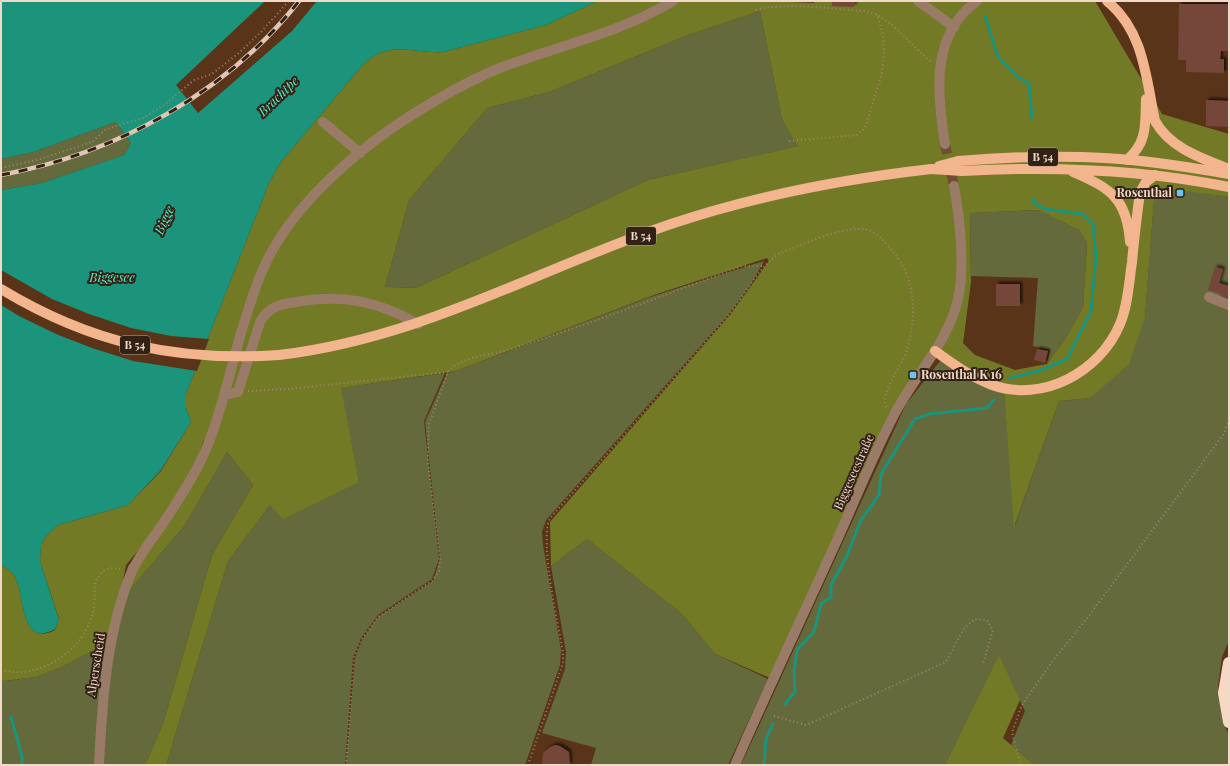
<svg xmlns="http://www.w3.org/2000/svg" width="1230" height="766" font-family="'Playfair Display',serif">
<defs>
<filter id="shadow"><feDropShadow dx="2.5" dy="-2.5" stdDeviation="1" flood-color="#0009"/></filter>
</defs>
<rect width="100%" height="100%" fill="#593418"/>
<!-- green -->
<path fill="#656a3c" d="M760 11 782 119 799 146 648 180 416 288 385 287 409 200 487 108 549 92 688 35Z
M116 122 131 143 124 155 42 183 1 190V159L33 152Z
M1155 186 1229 197V640L1222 657 1218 686 1224 724 1229 735V765H1034L1011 745 1025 711 999 656 945 765H741L906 404 940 361 1004 392 1015 525 1059 401 1090 398 1145 317Z
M1040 210 1079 230 1087 243 1083 307 1066 338 1047 364 1050 350 1033 346 1038 278 971 276 970 213Z
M764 261 751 284 728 315 546 520 542 532 543 545 561 650 560 665 525 765H346L355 658 362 640 378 617 433 581 440 559 425 422 447 373 456 371 650 297Z
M445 373 424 421 439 559 432 579 378 615 361 638 353 657 345 765H166L228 561 270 505 359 482 340 388Z
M227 452 253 485 212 555 163 724 145 765H101L106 680 123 598 185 525Z
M587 539 682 614 715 654 768 679 728 765H591L596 748 542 733 565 669 566 652 551 566Z
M111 641 98 765H1V680L5 681 36 677 62 667Z"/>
<!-- forest -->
<path fill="#727a26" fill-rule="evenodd" d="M598 1H771L814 3 815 1H1095L1162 114 1229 134V197L1155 187 1145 317 1129 364 1090 398 1059 401 1014 527 1004 392 961 372 935 353 889 414 770 678 715 654 682 614 587 539 551 566 550 522 730 315 769 261 767 258 654 295 456 371 341 388 359 482 283 519 270 505 228 561 166 765H145L163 724 212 555 253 485 227 452 185 525 123 598 128 566 165 526 197 473 206 442 204 440 193 471 163 521 126 565 111 641 62 667 36 677 4 681 1 680V565C6 568 12 571 15 577 25 595 20 648 55 630L59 619 40 561 41 545 46 536 58 525 128 505 161 471 191 422 186 408V394L269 183 280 163 360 68C364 64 369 59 374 56 396 43 420 54 443 52L546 25 547 37 546 25ZM760 11 782 119 798 146 648 180 416 288 385 287 409 200 487 108 549 92 688 35ZM1039 210 1079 230 1087 243 1083 307 1066 338 1047 364 1015 370 975 355 963 343 971 282 970 213Z
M999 655 1020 700 1003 738 1034 765H945Z"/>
<!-- water -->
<path fill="#1c937b" d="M1 1H265L176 85 198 113 292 31 317 1H598L546 25 443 52C420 54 396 43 374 56 369 59 364 64 360 68L280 163 269 183 186 394V408L191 422 161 470 128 505 58 525 46 536 41 545 40 561 59 620 55 629C20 649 25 595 15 577 12 571 6 568 1 565V190L42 183 124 155 131 143 116 122 33 152 1 159Z"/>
<!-- pier -->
<path fill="#593418" d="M1 270 52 299 89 314 131 328 171 336 209 339 197 371 133 361 92 348 56 334 19 316 1 305Z"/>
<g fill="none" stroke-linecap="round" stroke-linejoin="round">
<!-- stream -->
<path stroke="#1c937b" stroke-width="3" d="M985 16 998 57 1017 76 1029 84 1032 118
M1010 378 1039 371 1067 359 1091 311 1096 257 1093 224 1082 214 1045 209 1033 202 1034 198
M785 704 795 692 794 672 797 650 814 632 821 604 831 597V585L846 558 861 520 879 495 881 474 915 419 929 414 987 408 994 400
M11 717 22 756V765
M764 765 766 739 773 724"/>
</g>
<!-- building -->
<path fill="#75463b" filter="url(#shadow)" d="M832 1H855L854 7 832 6Z
M1179 4H1229V51H1221L1220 59H1224V73L1186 72V60H1178Z
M1206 100 1229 101V127L1206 126Z
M1215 267 1223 269 1219 283 1229 286 1228 299 1221 297V294L1208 290Z
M996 284H1020V306H996Z
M1037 349 1048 351 1045 363 1034 360Z
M555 745 560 746 569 752 570 765H542L543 753 550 747Z"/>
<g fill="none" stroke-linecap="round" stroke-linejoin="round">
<!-- minor-tunnel -->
<path stroke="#704d33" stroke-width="10" stroke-dasharray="10 5" stroke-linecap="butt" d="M945 144 954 186"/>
<!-- path -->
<path stroke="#a3846e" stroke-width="2" stroke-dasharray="1 3" stroke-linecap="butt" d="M756 10C789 1 832 10 866 11 894 18 909 46 932 62
M789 141 857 135 865 128 882 73 884 54 883 35 877 14
M1 168 37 160 80 146 92 142 106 129 143 118 164 105 194 80 212 74 240 52 260 33 289 1
M248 391 288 389 448 372
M1 670C8 671 16 673 22 672 57 669 90 640 94 606 96 596 92 585 99 576 105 567 113 567 123 570
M774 716 806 725 946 662 964 628 975 619 987 620 993 630 983 664
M346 765 354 657 361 640 378 617 433 580 439 571 440 559 428 462V443L429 424 448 372C461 356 488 356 507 350 586 326 664 295 742 266H764
M528 765 563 663V652C558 624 539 541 550 518 609 452 668 385 726 318 744 297 757 268 780 253 803 245 848 222 871 231 881 236 890 248 897 257 917 285 916 321 906 353 901 367 878 395 887 409
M1022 765 1020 763 1012 732 1022 705 1052 662 1088 617 1223 435 1229 421"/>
<!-- minor -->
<path stroke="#997b67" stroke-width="10" d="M918 1 954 27
M323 122 360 153
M945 144C937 95 930 35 977 1
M1209 297 1229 305
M225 395 238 392 260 322C268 307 281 304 296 302 342 294 378 301 418 324
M99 765C102 702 107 629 132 571 141 552 154 537 166 519 181 496 196 473 207 447 222 410 230 371 241 333 250 304 259 272 275 246 301 201 352 155 395 126 428 104 463 83 500 68 558 46 620 33 673 1
M735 765C766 693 800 622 832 551 853 506 871 459 894 415 914 376 948 343 958 299 965 268 960 218 954 186"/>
<!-- major -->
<path stroke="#f3b58d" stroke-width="10" d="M1107 1C1144 31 1146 78 1155 121 1170 148 1201 158 1229 169
M1127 160C1148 142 1145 124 1146 99
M958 161C1007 157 1055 155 1105 158 1146 160 1188 167 1229 174
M962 171C1051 166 1141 169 1229 187
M1073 172C1110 188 1127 198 1130 242
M935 351C953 364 971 377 992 385 1043 403 1100 372 1120 324 1128 305 1129 282 1132 262 1134 239 1137 215 1140 192L1146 182 1155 175
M279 355C423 338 540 268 674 223 758 195 844 179 931 169"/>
<!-- highway -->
<path stroke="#f6d8c5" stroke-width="12" d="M1229 663 1224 693 1229 722"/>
<!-- rail casing -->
<g stroke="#e1c6b6" stroke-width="4.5">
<path id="rail" d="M1 175C115 154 227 93 299 1"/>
</g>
<!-- rail -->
<use href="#rail" stroke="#322115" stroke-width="3" stroke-dasharray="9" stroke-linecap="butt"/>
<!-- major-bridge -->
<path stroke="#f3b58d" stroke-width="10" d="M939 166 958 161
M931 169 962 171
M1 289C90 343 176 362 279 355"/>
</g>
<!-- markers -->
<g fill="#6cc3f2" stroke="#322115" stroke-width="1.5">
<rect x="1176" y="189" width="8" height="8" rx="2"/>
<rect x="909" y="371" width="8" height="8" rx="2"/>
</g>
<g text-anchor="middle" stroke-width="4" stroke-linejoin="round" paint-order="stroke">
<!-- shield labels -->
<g fill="#322115" stroke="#b8a294" stroke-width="1">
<rect x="1028" y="148" width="30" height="18" rx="3"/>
<rect x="626" y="227" width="30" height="18" rx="3"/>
<rect x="120" y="336" width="30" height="18" rx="3"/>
</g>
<g font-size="11" font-weight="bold" fill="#f2d9ca">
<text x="1043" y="161">B 54</text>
<text x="641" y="240">B 54</text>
<text x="135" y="349">B 54</text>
</g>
<!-- poi labels -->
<g font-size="12" font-weight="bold" fill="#f2d9ca" stroke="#322115" text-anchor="end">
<text x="1172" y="197">Rosenthal</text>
<text x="921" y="379" text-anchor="start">Rosenthal K 16</text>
</g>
<!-- street labels -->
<g font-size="12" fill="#f2d9ca" stroke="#322115">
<text transform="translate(854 472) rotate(-66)" y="4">Biggeseestraße</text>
<text transform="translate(96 665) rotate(-81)" y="4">Alperscheid</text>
</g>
<!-- water labels -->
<g font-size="13" font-style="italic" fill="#57ecca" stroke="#322115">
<text transform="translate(278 96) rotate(-44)" y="5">Brachtpe</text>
<text transform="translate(164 220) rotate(-66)" y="5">Bigge</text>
<text x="112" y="282">Biggesee</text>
</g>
</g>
<!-- border -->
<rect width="1230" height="766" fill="none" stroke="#f2d9ca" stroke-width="4"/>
</svg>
